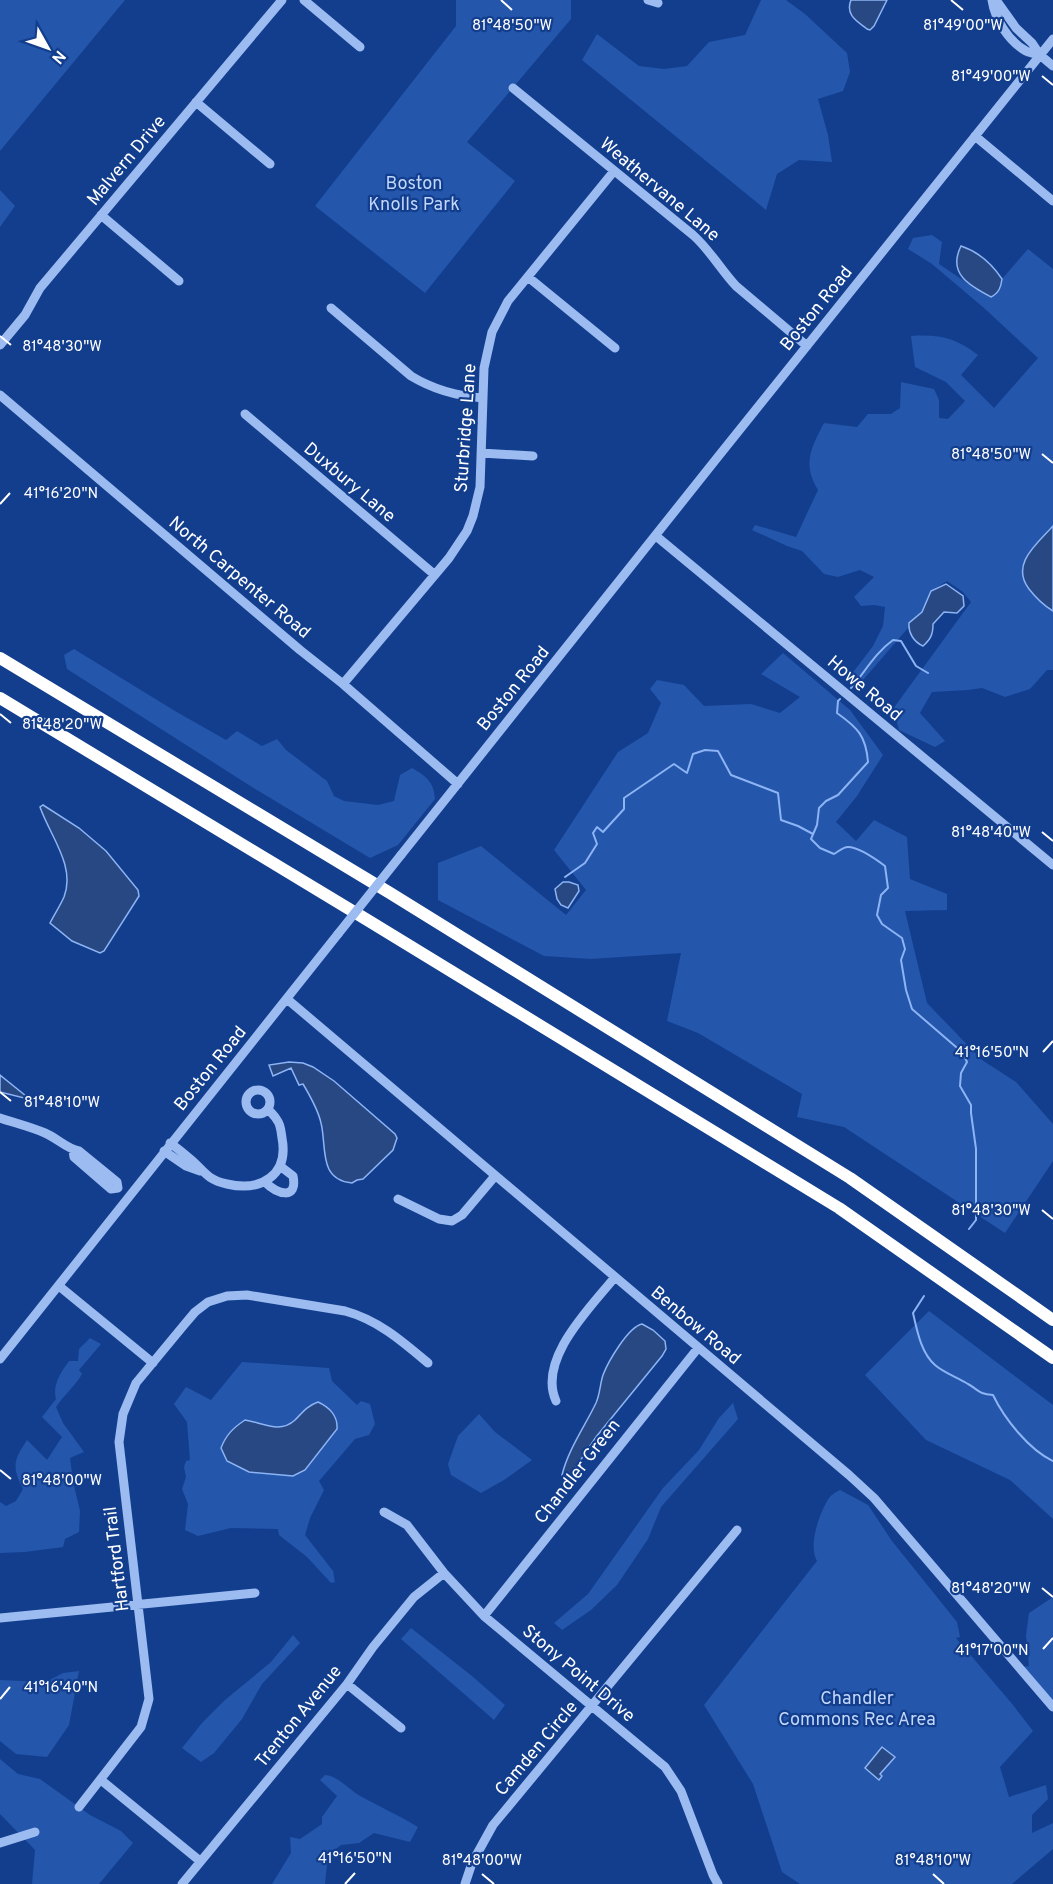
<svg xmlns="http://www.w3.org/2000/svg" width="1053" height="1884" font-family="Overpass,sans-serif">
<rect width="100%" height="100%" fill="#123e8d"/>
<!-- green -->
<path fill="#2456ac" d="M0 0H125L0 151Z
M456 0H571V19L467 142 515 181 425 293 315 206 456 26Z
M761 0H786L805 14 847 53 850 72 843 91 818 99 828 135 832 162 799 160 777 174 766 210 582 60 597 34 639 66 664 69 687 66 709 42 745 35Z
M0 190 15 206 0 227Z
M932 235 942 242 939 264 976 289 991 297 1001 286 1002 279 1028 249 1053 269V670H1047L1030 689 1005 697 982 688 968 690 932 692 920 713 945 741 935 747 899 730 893 709 971 602 963 592 947 581 931 591 922 612 909 623 908 628 857 687 848 679 873 646 883 626 885 607 874 605 861 606 854 597 874 577 860 570 838 577 824 574 802 551 787 546 752 530 755 525 796 537 818 490C802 464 811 448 824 423L857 427 868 414H891L900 408 901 382 934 389 939 400V418L948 419 965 401 946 382 915 367 911 336C939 334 956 338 978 355L961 375 994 408 1038 358 984 308 932 264 908 249 913 238Z
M74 649 175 711 226 740 237 731 262 746 277 739 286 750 327 781 334 796 344 801 378 805 394 801 400 775 412 768C426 776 434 782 435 799L398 845 370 858 252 787 67 669 64 655Z
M783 653 850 710 883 755 857 796 836 822 856 841 874 820 907 837 910 879 947 894V910L905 911 927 1003 982 1060 1016 1082 1053 1124V1161L1005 1233 844 1127 797 1117 802 1094 698 1033 667 1021 681 953 591 959 544 956 438 900V863L481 846 566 915 586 890 554 850 618 752 648 733 661 703 650 689 657 680 684 685 704 706 751 704 780 713 800 697 761 674Z
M929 1311 1053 1405V1519L1010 1480 926 1440 865 1375Z
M90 1338 101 1344 79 1370 82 1374C76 1385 63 1396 56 1407L63 1423 84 1452 70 1458 73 1481 80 1511 79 1532 65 1539 63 1547 25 1552 0 1553V1502L6 1506 16 1501 23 1489C12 1467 13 1461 27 1440L47 1460 62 1437 42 1417 56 1399C52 1385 61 1372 69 1361H78L79 1349Z
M242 1362 329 1368 332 1381 357 1405 361 1401 370 1404 375 1424 369 1435 355 1439 319 1481 324 1490 310 1518 305 1535 333 1571 335 1582 331 1583 307 1557 279 1535 278 1529 231 1528 198 1536 185 1530 188 1504 182 1489 186 1477 184 1467 186 1461 190 1460 187 1422 174 1404 186 1387 211 1400Z
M733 1403 738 1419 661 1507 648 1539 617 1585 591 1610 562 1630 554 1623 588 1594 663 1488 699 1450 719 1418Z
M479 1414 495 1432 532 1460 504 1480 481 1493 451 1475 448 1464 458 1436Z
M840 1490 868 1505 892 1541 957 1622 960 1637 956 1638 1013 1705 1033 1731 1000 1767 1009 1797 1046 1785 1048 1799 1032 1815V1833L1053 1823V1849L1012 1884H800L782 1872 753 1784 704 1705 817 1561C808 1546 819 1513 829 1498 831 1495 836 1492 840 1490Z
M1053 1597V1701L1022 1667 1029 1666 1026 1635 1029 1613Z
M411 1628 472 1676 505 1705 494 1720 401 1639Z
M293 1635 300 1643 262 1684 242 1719 214 1753 201 1762 182 1748 202 1723 225 1700 271 1662Z
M79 1671 69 1725 47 1757 16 1754 0 1741V1680L46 1682 63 1673Z
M0 1759 18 1774 40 1779 90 1815 121 1831 133 1843 99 1884H32L35 1850 0 1814Z
M325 1775C339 1776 350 1791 362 1797 380 1807 400 1816 418 1827L410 1842 374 1833 359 1843 341 1845 328 1855 325 1884H272L291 1853 290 1837 300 1839 322 1824V1817L337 1796 320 1780Z"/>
<!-- water -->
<path fill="#274883" stroke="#8db4f4" stroke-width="1.5" d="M851 0H887L874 26 870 30 867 29C857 21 845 15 851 0Z
M961 246C979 252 992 264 1002 279 1001 287 999 293 991 297 970 286 947 274 961 246Z
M1053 526V611C1043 605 1036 598 1029 589 1010 564 1037 544 1053 526Z
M946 584 963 596 964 606 957 613 944 612 933 624C933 634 931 639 923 646 914 642 908 633 909 623L922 612 931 591Z
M43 805 79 828 106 851 138 890 139 896 104 951 100 953 72 941 50 923C54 915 60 906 64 897 76 866 50 836 40 807Z
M563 882H569L578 885 579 891 568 908 561 905 557 899 555 889Z
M289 1062 303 1063 313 1067 334 1081 395 1134 397 1138 393 1150 363 1179 357 1180 352 1183C318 1180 327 1147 321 1123 318 1109 310 1096 303 1084L299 1085 291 1068 273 1076 269 1065Z
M0 1075 26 1096 24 1098 0 1092Z
M642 1324 653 1330 665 1341 666 1349 662 1356 596 1437 568 1479H564L562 1475C568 1450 585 1426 596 1403 600 1394 600 1384 603 1375 608 1362 628 1327 642 1324Z
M318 1402C329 1407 338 1416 337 1429L305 1470 293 1476 249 1472 227 1461 221 1448C226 1435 233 1428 245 1420 263 1423 280 1434 295 1420 303 1412 307 1406 318 1402Z
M882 1747 895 1757 880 1774 882 1776 879 1780 865 1768Z"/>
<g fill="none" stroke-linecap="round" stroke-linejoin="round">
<!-- stream -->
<path stroke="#8db4f4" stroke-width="2" d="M851 688C865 672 875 653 893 640L901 641 916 666 928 673
M840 699 838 701 837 713C858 728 866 736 868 762L838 795 826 801 819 808 817 825 811 839 820 848 834 854C839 851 843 847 848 847 859 847 877 860 885 866L888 888 881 895 877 915 882 924 902 938 905 949 901 960 906 990 912 1009 963 1053 967 1062 961 1073 960 1086 971 1105V1113L976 1149V1220L969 1229
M565 877 585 863 597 844 593 833 597 827 603 832 624 809V798L674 764 687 773 693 754 705 750 718 751 731 775 778 793 781 820 798 826 813 834
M924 1296 913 1313C917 1330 921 1353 935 1365 944 1373 957 1377 968 1384 979 1390 978 1394 993 1395 1004 1418 1029 1450 1053 1461"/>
<!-- minor -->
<path stroke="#9bbbf1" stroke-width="9" d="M304 0 360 47
M648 0 658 3
M992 0C995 19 1008 41 1026 51 1030 53 1036 54 1040 55
M996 0 1016 28 1032 43 1040 55 1053 66
M513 88 693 235C710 250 721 270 736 286L807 346
M196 102 270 164
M975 136 1053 201
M101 215 179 281
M528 277 615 348
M331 308 411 376C434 390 456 396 483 398
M0 345 25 315 40 288 282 0
M0 395 300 650 343 684 458 784
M245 414 435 575
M481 453 533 456
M656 536 1053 865
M343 684 449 558 467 531 473 516 480 487 484 368 492 332 508 301 614 171
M401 855 717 458 1053 39
M287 999 849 1475 874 1498 1053 1707
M246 1102a12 12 0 1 1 24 0a12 12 0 1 1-24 0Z
M0 1118C15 1123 31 1127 45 1133 57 1138 67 1149 79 1151L117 1182 118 1188 111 1189 74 1157 73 1150
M170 1143C177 1148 183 1153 189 1158 204 1170 205 1179 227 1184 261 1192 289 1175 282 1138 281 1132 281 1125 277 1120 275 1116 271 1113 268 1109
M164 1151 186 1166 200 1171
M265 1182C277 1194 298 1201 293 1176L280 1166
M398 1199 439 1219 452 1221 462 1215 495 1176
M59 1286 153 1363
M0 1359 338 934
M556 1401C537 1359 591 1307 615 1277
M384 1512 407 1525 444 1573 484 1616 665 1767 681 1791 713 1875 718 1884
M484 1616 698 1348
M0 1618 255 1593
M347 1684 401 1728
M101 1780 200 1861
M79 1807 141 1727 149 1699 119 1442 123 1414 136 1383 184 1325 195 1312 208 1302 227 1296 247 1295 345 1311C378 1320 402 1341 428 1363
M0 1843 35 1832
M182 1884 347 1684 373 1647 414 1597 444 1573
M465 1884 472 1863 493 1825 737 1530"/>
<!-- highway -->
<path stroke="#fff" stroke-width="12" d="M0 658 390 893 850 1178 1053 1320
M0 698 369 921 839 1208 1053 1358"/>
<!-- minor-bridge -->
<path stroke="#9bbbf1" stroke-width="9" d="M338 934 401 855"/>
</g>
<!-- ticks -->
<path fill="none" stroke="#fff" stroke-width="2" d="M501 0 512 10M951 0 963 10M1042 76 1053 85M0 336 11 345M1042 454 1053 463M0 504 10 493M0 714 11 723M1042 832 1053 841M1043 1052 1053 1041M0 1092 11 1101M1042 1210 1053 1219M0 1470 11 1479M1042 1588 1053 1597M1043 1649 1053 1638M0 1699 10 1687M482 1874 494 1884M933 1874 944 1884M345 1884 355 1873"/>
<g text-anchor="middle" stroke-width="4.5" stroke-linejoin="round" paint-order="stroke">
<!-- street labels -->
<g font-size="18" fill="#fff" stroke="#123e8d">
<text transform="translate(126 160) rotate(-50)" y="6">Malvern Drive</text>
<text transform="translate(660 189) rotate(40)" y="6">Weathervane Lane</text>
<text transform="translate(816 308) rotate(-51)" y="6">Boston Road</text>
<text transform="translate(465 428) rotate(-86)" y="6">Sturbridge Lane</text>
<text transform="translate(350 482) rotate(40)" y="6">Duxbury Lane</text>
<text transform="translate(240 577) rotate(40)" y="6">North Carpenter Road</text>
<text transform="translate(513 688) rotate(-51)" y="6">Boston Road</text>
<text transform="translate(865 688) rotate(40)" y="6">Howe Road</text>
<text transform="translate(210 1068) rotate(-51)" y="6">Boston Road</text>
<text transform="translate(696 1325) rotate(40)" y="6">Benbow Road</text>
<text transform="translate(577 1471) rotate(-52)" y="6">Chandler Green</text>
<text transform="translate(116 1559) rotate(-97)" y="6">Hartford Trail</text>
<text transform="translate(579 1673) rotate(40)" y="6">Stony Point Drive</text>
<text transform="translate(298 1716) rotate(-51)" y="6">Trenton Avenue</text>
<text transform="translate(536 1748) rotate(-50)" y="6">Camden Circle</text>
</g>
<!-- park labels -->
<g font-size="18" fill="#c2d7fc" stroke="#123e8d">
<text x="414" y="189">Boston<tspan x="414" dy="21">Knolls Park</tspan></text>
<text x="857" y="1704">Chandler<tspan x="857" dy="21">Commons Rec Area</tspan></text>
</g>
</g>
<g font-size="15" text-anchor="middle" fill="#fff" stroke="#123e8d" stroke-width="4.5" stroke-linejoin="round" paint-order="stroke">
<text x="512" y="30">81°48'50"W</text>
<text x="963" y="30">81°49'00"W</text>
<text x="991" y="81">81°49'00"W</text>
<text x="62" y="351">81°48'30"W</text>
<text x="991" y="459">81°48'50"W</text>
<text x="61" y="498">41°16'20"N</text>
<text x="62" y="729">81°48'20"W</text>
<text x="991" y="837">81°48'40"W</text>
<text x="992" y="1057">41°16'50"N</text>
<text x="62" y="1107">81°48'10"W</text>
<text x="991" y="1215">81°48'30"W</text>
<text x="62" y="1485">81°48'00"W</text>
<text x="991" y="1593">81°48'20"W</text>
<text x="992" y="1655">41°17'00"N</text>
<text x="61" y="1692">41°16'40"N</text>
<text x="355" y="1863">41°16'50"N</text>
<text x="482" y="1865">81°48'00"W</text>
<text x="933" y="1865">81°48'10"W</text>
</g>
<!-- north arrow -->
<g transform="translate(48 48) rotate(130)" stroke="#123e8d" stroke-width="4.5" paint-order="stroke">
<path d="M0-4.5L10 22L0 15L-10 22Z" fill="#ffffff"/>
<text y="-9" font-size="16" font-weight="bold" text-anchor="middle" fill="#ffffff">N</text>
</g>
</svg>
